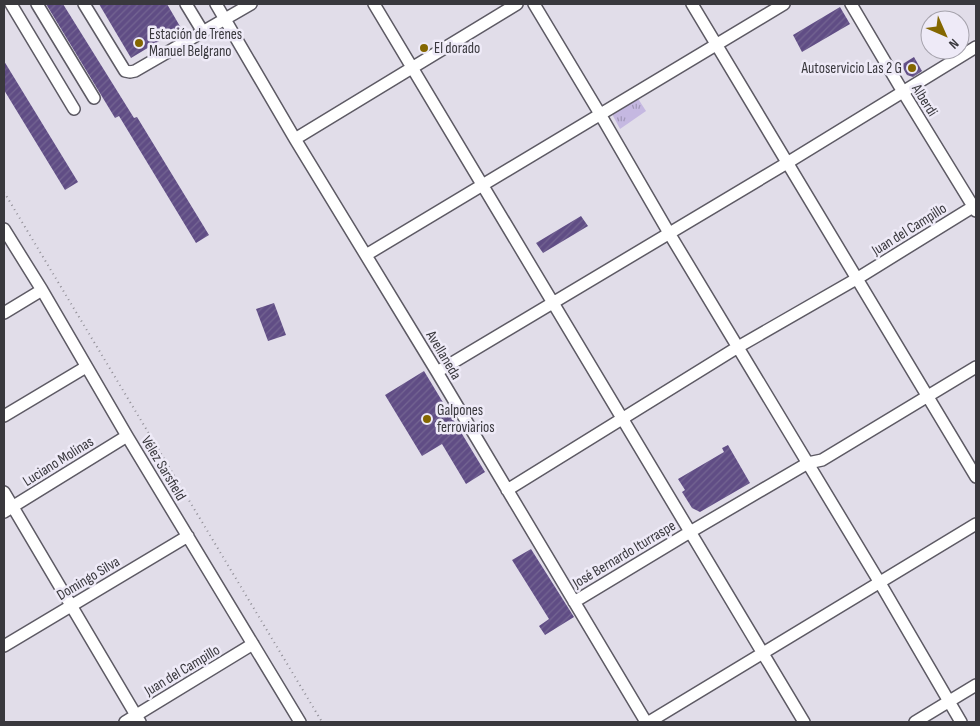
<svg xmlns="http://www.w3.org/2000/svg" width="980" height="726" font-family="'Sofia Sans Condensed',sans-serif">
<defs>
<pattern id="grass-tufts" width="24" height="20" patternUnits="userSpaceOnUse" patternTransform="scale(1.25)"><rect width="24" height="20" fill="#c5b8e1"/><path d="M3 7l-1-3M5 7V3M7 7l1-3M15 17l-1-3M17 17v-4M19 17l1-3" fill="none" stroke="#a197b8"/></pattern>
<pattern id="building-hatch" width="6" height="6" patternUnits="userSpaceOnUse" patternTransform="scale(1.25)"><rect width="6" height="6" fill="#604d85"/><path d="M-1 1l2-2M0 6l6-6M5 7l2-2" fill="none" stroke="#746592"/></pattern>
</defs>
<rect width="100%" height="100%" fill="#e1dde9"/>
<!-- grass -->
<path fill="url(#grass-tufts)" d="M637 97 646 111 620 129 611 112Z"/>
<!-- building -->
<path fill="url(#building-hatch)" d="M46 4H63L134 118 137 117 209 235 196 243 119 116 115 118Z
M99 4H167L181 28 131 58Z
M840 7 850 24 802 52 793 35Z
M914 57 922 71 913 77 907 75 901 65Z
M4 61 78 182 65 190 4 90Z
M581 216 588 226 543 253 536 243Z
M274 303 286 335 268 341 256 309Z
M424 371 485 472 466 484 442 444 422 456 385 395Z
M728 445 750 483 700 512 692 508 682 492 685 490 678 479 724 452 722 448Z
M531 549 574 617 545 635 539 626 549 619 512 560Z"/>
<g fill="none" stroke-linecap="round" stroke-linejoin="round">
<!-- minor casing -->
<g stroke="#5d5a64" stroke-width="14">
<path id="minor" d="M11 4 74 109
M37 4 94 98
M84 4 125 71 130 72 135 71 251 4
M186 4 203 32
M216 4 295 139 437 372 646 722
M374 4 804 722
M534 4 600 114 669 233 880 583 961 722
M692 4 976 477
M851 4 903 92 976 211
M295 139 517 4
M4 229 42 290 127 436 300 722
M366 255 784 4
M4 313 42 290
M437 372 787 163 976 47
M4 416 86 367
M507 490 738 347 858 278 976 205
M4 492 140 722
M4 512 127 436
M574 602 690 532 808 463 822 460 976 367
M4 646 188 536
M125 722 253 644
M649 722 976 524
M915 722 976 685"/>
</g>
<!-- path -->
<path stroke="#918f97" stroke-width="2" stroke-dasharray="1 4" stroke-linecap="butt" d="M4 192 322 722"/>
<!-- minor -->
<use href="#minor" stroke="#fff" stroke-width="11"/>
</g>
<!-- markers -->
<g fill="#846700" stroke="#eeeaf7" stroke-width="2">
<circle cx="139" cy="43" r="5"/>
<circle cx="424" cy="48" r="5"/>
<circle cx="912" cy="68" r="5"/>
<circle cx="427" cy="419" r="5"/>
</g>
<g text-anchor="middle" stroke-width="5" stroke-linejoin="round" paint-order="stroke">
<!-- poi labels -->
<g font-size="15" fill="#39383d" stroke="#eeeaf7" text-anchor="start">
<text x="149" y="39">Estación de Trenes<tspan x="149" dy="17">Manuel Belgrano</tspan></text>
<text x="434" y="53">El dorado</text>
<text x="902" y="73" text-anchor="end">Autoservicio Las 2 G</text>
<text x="437" y="415">Galpones<tspan x="437" dy="17">ferroviarios</tspan></text>
</g>
<!-- street labels -->
<g font-size="15" fill="#39383d" stroke="#eeeaf7">
<text transform="translate(925 100) rotate(58)" y="5">Alberdi</text>
<text transform="translate(909 229) rotate(-32)" y="5">Juan del Campillo</text>
<text transform="translate(444 355) rotate(59)" y="5">Avellaneda</text>
<text transform="translate(58 461) rotate(-32)" y="5">Luciano Molinas</text>
<text transform="translate(164 468) rotate(59)" y="5">Vélez Sarsfield</text>
<text transform="translate(624 554) rotate(-31)" y="5">José Bernardo Iturraspe</text>
<text transform="translate(88 578) rotate(-31)" y="5">Domingo Silva</text>
<text transform="translate(182 670) rotate(-31)" y="5">Juan del Campillo</text>
</g>
</g>
<!-- border -->
<rect width="980" height="726" fill="none" stroke="#39383d" stroke-width="10"/>
<!-- north arrow -->
<g transform="translate(945 35) rotate(135)"><circle r="24" fill="#eeeaf7" stroke="#a6a3ad"/>
<path d="M0-4L9 19L0 12L-9 19Z" fill="#846700"/>
<text y="-8" font-size="14" font-weight="bold" text-anchor="middle" fill="#39383d">N</text>
</g>
</svg>
